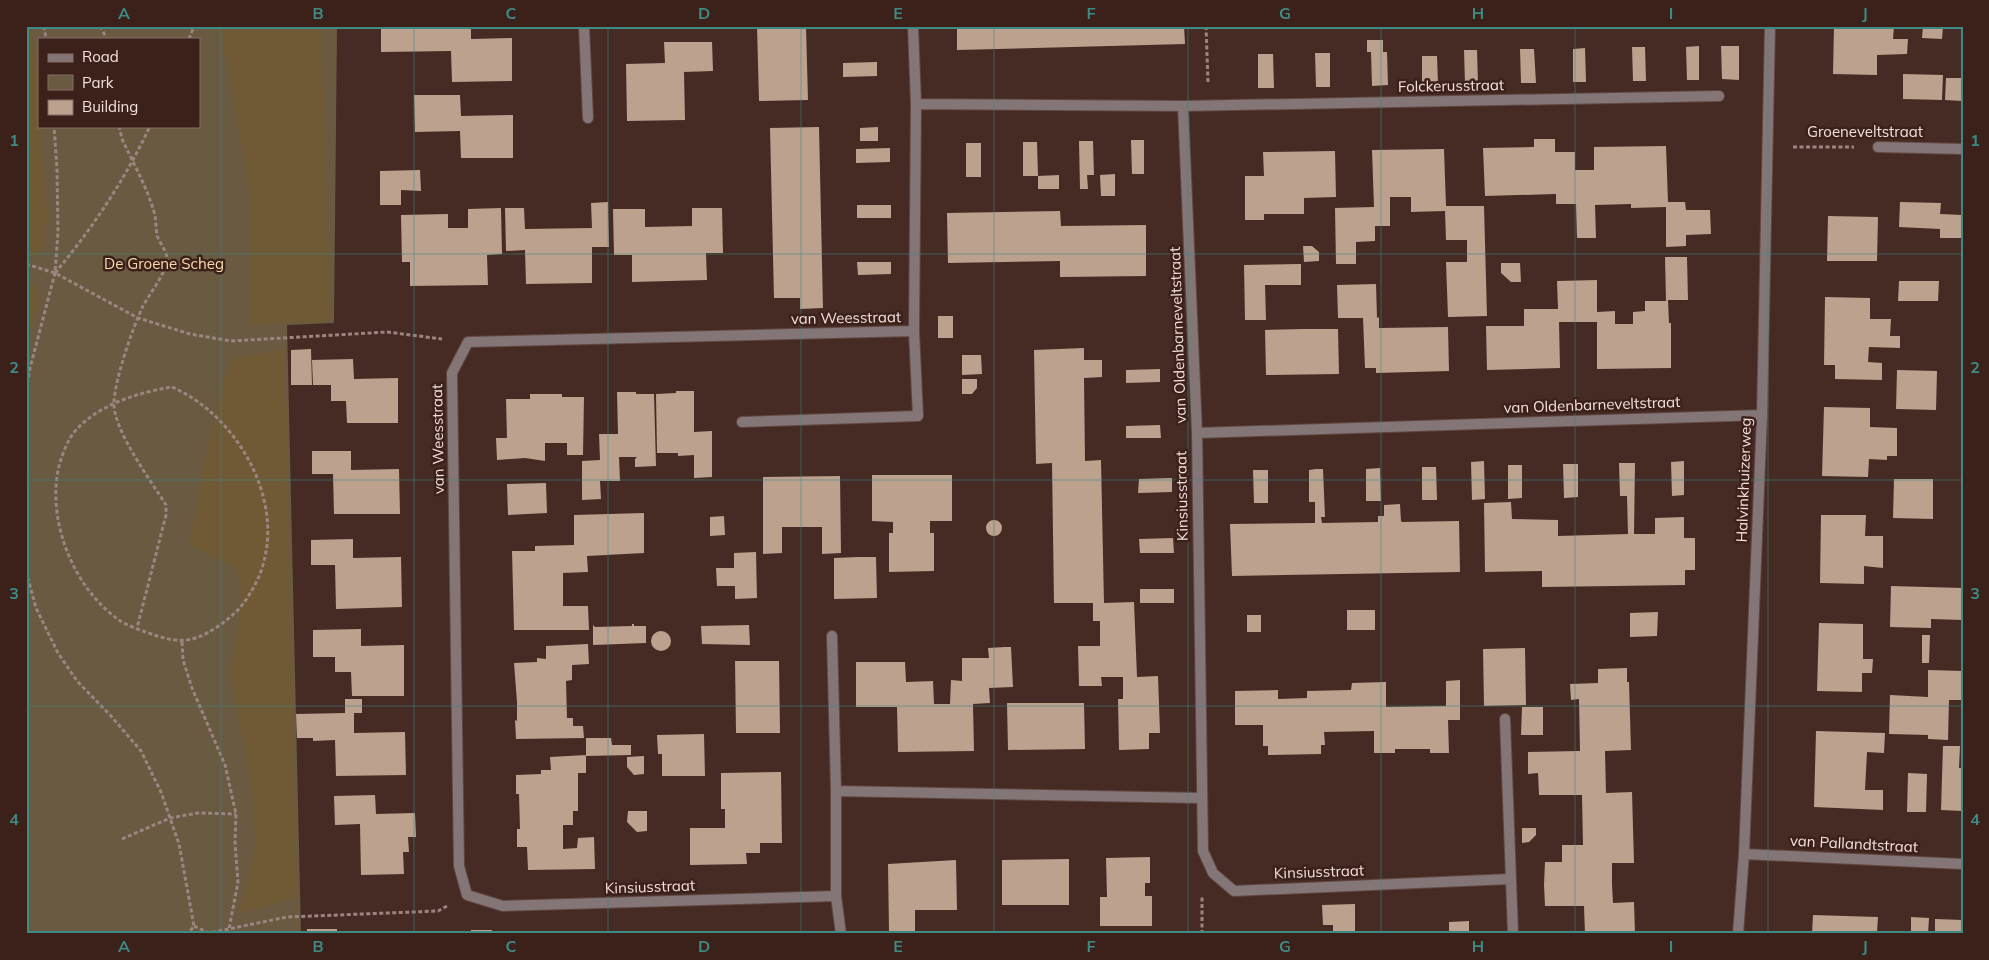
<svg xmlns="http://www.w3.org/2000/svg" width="1989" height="960" font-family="Mulish,sans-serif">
<rect width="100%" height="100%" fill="#462b25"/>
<!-- green -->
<path fill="#695a41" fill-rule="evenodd" d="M26 26H337L334 323 287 325 301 934H26ZM39 39H199V126H39Z"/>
<!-- forest -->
<path fill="#705a36" d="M26 26H31L38 78 39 126H41L47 216 44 247 38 256 26 253Z
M220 26H321L331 321 250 325V198Z
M26 281 35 285 40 299 26 342Z
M285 349 297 897 237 914 246 886 255 847 253 797 230 673 242 603 240 578 232 566 189 545 208 444 230 359Z"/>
<!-- building -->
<path fill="#bca18e" d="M381 26H471V39L512 38V81L452 82 451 51 381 52Z
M757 26H806L808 100 759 101Z
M957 26H1184L1185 44 957 50Z
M1834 26H1894L1893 39H1908L1907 54 1877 55V75L1833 74Z
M1923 26H1943L1942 39 1922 38Z
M1367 40H1383V52H1387L1388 85 1372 86 1371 52H1367Z
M664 42H712L713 71 684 72 685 120 627 121 626 64 665 63Z
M1699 46V80H1687L1686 47Z
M1721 46H1739V80L1722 79Z
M1632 47H1645L1646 81H1633Z
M1585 48 1586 82H1573V49Z
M1520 49H1534L1536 83H1521Z
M1464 50H1477L1478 84H1465Z
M1315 53H1330V87H1316Z
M1258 54H1273L1274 88H1258Z
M1422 56H1437L1438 84 1422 85Z
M877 62V76L843 77V63Z
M1903 74 1943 75 1942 100 1903 99Z
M1946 78H1963V101L1945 100Z
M414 95H460L461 116 513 115V158H461L460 131 415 132Z
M819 127 823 308 800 309V298H774L770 128Z
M878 127V141H860V128Z
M1534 139H1555V152H1575V170H1594V147L1666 146 1668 202H1685L1686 210H1710L1711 234 1686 235V246L1666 247V207L1631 208V204L1595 205 1596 238H1577L1576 204H1556V194L1485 196 1483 148 1534 147Z
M1131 140H1144V174H1132Z
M1079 141H1093L1094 175H1087L1088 189H1080Z
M1023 142H1037L1038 176H1023Z
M966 143H981V177H966Z
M890 148V162L856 163V149Z
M1444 149 1446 206H1484L1487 316 1448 317 1446 262H1467V240H1446L1445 211 1411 212V197H1390V226H1375V241L1356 242V264H1336L1335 208 1374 207 1372 150Z
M1335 151 1336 197 1304 198V214H1264V220H1245V176H1264L1263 152Z
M420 170 421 191 401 190V205H380V171Z
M1115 174V196H1101L1100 175Z
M1059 175V189H1038V176Z
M608 202 609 247H592V283L526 284 525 250 506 251 505 208H524L525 229 592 228 591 203Z
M1900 202 1941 203 1940 214 1963 215V238H1940V229L1899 227Z
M857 205H891V218H857Z
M501 208 502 254 487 255 488 285 410 286V262H402L401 215 448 214V228H468V209Z
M692 208H722L723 253H706L707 280 632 282V255H614L613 209H645V227L692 226Z
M1060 211 1061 226 1146 225V276L1060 277V261L948 263 947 213Z
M1828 216 1878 217 1877 261H1827Z
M1303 246H1312L1319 252V261L1304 262Z
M1665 257H1687L1688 300H1668L1669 323H1671V368L1597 369V322H1559L1560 368 1487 370 1486 326H1524V309H1558L1557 281 1597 280V312L1615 311V324H1633V312L1645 311V301H1666Z
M857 262H891V274L858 275Z
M1501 263H1520L1521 282H1511L1501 273Z
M1301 264V285H1265L1266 320H1245L1244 265Z
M1899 281H1939L1938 301H1898Z
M1376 284 1377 318 1379 317V328L1448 327 1449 371 1376 373V368H1365L1363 318H1338L1337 285Z
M1825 297 1870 298V319H1891L1890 336H1900V348L1869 347 1868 362 1882 363V380L1835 379V365H1824Z
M938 316H953V338H938Z
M1303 329H1338L1339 374 1266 375 1265 330Z
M1084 348V360H1102V377L1084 378 1085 461 1101 460 1104 603 1134 602 1137 677 1158 676 1160 733H1149V749L1119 750 1118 699H1123V677H1101L1102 686H1079L1078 646H1100V621H1093V603H1054L1052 463 1036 464 1034 350Z
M311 349 312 385H291V350Z
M962 355H981L982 374 962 375Z
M353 359 354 379 398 378V423H347L346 401H331V385H313L312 360Z
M1160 369V382L1126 383V370Z
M1897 370 1937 371 1936 410 1896 409Z
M962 379H977V388L972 394H962Z
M676 391H694V432L712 431V477L694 478V455L678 456V453H657L656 394 676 393Z
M617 392H636V394H654L656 466 635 467V459L637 457H619L620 481H600L601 499 582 500V461L600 460 599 434H618Z
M530 394H562V397H584L583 455H567V443H545V461L525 458 497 460 496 438H507L506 399H530Z
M1824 407 1870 408V427L1897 428V456H1887V460L1869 459 1868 477 1822 476Z
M1160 425 1161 438H1126V426Z
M312 451H351V470L399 469 400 514H334L333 474H312Z
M1484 461 1485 499 1472 500 1471 462Z
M1684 461V495L1672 496 1671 462Z
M1619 463H1635L1634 534H1655V518L1684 517V538H1695V570H1685V585L1542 587V571L1485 572 1484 503 1511 502 1512 519 1558 520V536L1628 534 1627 496H1620Z
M1563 464H1578V497L1564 498Z
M1508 465H1522V498L1508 499Z
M1422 467H1436L1437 500H1422Z
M1380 468 1381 501H1366V469Z
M1316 469H1323L1325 517H1321L1322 523 1378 522V516H1384V505L1400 504 1401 521 1402 522 1459 521 1460 572 1232 576 1230 524 1315 523V502H1309V470Z
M1253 470H1268V503H1254Z
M872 475H952V521H930V533H934V571L889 572V533H893V522L872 521Z
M840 476 841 553 822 554V527H782V553L763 554V477Z
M1172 478V492L1138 493 1139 479Z
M1894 479H1933V519L1893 518Z
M546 483 547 513 508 515 507 484Z
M644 513V553L587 556 588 572 563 573V606H588L589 630H514L512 551H535V546L574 545V515Z
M1821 515H1866L1865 536H1883V568L1864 566V584L1820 583Z
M724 516 725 535 710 536V517Z
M986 528a8 8 0 1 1 16 0a8 8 0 1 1-16 0Z
M1173 538 1174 553H1140L1139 539Z
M353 539V558L401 557 402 607 336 609 335 565H311V540Z
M756 552 757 598 735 599V586H717L716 568H734V553Z
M858 557H876L877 598 834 599V558Z
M1891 586 1963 588V620L1931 619V628L1890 627Z
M1140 589H1174V603H1140Z
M1347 610H1375V630H1347Z
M1658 612 1657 636 1630 637V613Z
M1247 615H1261V632H1247Z
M1819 623 1863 624V659H1873L1872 673H1862V692L1817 691Z
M632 624H634V626H646V643L593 645V625L595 627 632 626Z
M749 625 750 645 702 644 701 626Z
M361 629V646L404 645V696H352L351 672H335V657H313V630Z
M651 641a10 10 0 1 1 20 0a10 10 0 1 1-20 0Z
M1922 635H1930L1929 663H1922Z
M588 644 589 664 572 665V680L566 681 567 718H573V726H583L584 738 516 739 515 720 517 721V702L514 663 537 662V658L546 659V646Z
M1005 647H1011L1013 687 989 688 990 703 973 704 974 751 898 752 897 707H856V662H905L906 682 933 681 934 704H950L951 680 962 681V658H989L988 648Z
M1525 648 1526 705 1484 706 1483 649Z
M735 661H779L780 733H736Z
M1627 668V682H1629L1631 750 1605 751 1606 793 1632 792 1634 863H1612V884L1613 903 1634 902 1635 934H1585L1584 906H1545L1544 885 1545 862H1562V845H1583L1582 795H1539L1538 773 1528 774V752L1580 751 1579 699 1571 700 1570 684 1598 683V669Z
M1928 670 1963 671V700H1949L1948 740 1928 739V735L1889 734 1890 695 1928 697Z
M1460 680V720H1448L1449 753H1430V749H1395V753H1374V731L1324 732 1325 745H1321V754L1268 755V746H1263V725H1235V691L1278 690V699L1307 698V691L1351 690 1352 683 1386 682V707L1446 706V681Z
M345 699H362V713H354V733L405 732 406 775 336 776 335 740 313 741V738H297L296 714 345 713Z
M1007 703H1084L1085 749 1008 750Z
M1522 707H1543V735H1521Z
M1816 731 1885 733 1884 753 1867 752 1865 790H1883V810L1814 807Z
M704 734 705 776H662V754H658L657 735Z
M586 738H611L612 745H631V755L586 756Z
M1943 746H1960L1959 768H1963V811L1941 810Z
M586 755V773H578V811H573V825H563V849L577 848 578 838 594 837 595 869 528 870 527 847H517V829H520L519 794H516V775L541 774V770H551L550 757Z
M644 756V774L634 775 627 767V757Z
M781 772 782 843H760V853H746L747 864 690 865V828H725V809H721V773Z
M1908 773 1927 774 1926 812H1907Z
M375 795 376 814 415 813 416 837H408L409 852H403L404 874 361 875 360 824 335 825 334 796Z
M628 811H647V831L637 832 627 822Z
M1522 828H1536V835L1529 842 1522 843Z
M1150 857V883H1145V896H1152V926H1100V897H1107L1106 858Z
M1069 859V905H1002V860Z
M956 860 957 910H915V931L889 932 888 864Z
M1355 904V934H1333V925H1323L1322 905Z
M1813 915 1878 917 1877 932 1812 934Z
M1911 917 1929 918 1928 934H1911Z
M1935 919 1963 920V934H1935Z
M1469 921V934H1449V922Z
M307 929H337V934H307Z
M471 930H492V934H471Z
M435 931H449V934H435Z"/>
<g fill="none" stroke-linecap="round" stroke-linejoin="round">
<!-- street casing -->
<g stroke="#624842" stroke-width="12">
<path id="street" d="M584 26 588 118
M913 26 916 104 1183 106 1197 433 1762 415
M1183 106 1719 96
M1878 147 1963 149
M742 422 918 416 914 331 916 104
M1197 433 1203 851 1213 873 1234 891 1510 879
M832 636 836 791V896L841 934
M1505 719 1513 934
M836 791 1201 798
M1744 854 1963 864
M836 896 503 906 467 895 459 866 452 373 468 342 914 331
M1738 934 1744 854 1762 415 1770 26"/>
</g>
<!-- path -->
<path stroke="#9c8580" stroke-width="3" stroke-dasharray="4 2.5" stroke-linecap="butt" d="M44 26 46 39
M100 26 107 39
M1206 26 1208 82
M189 39 194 26
M119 126 122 139C133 163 147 187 154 212 157 221 155 230 158 238 161 245 167 251 167 259 168 270 149 295 143 306 133 327 114 381 114 404 114 431 151 481 166 505V515L137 628
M1793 147H1854
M26 264 55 273 138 318 190 334 231 341 387 332 442 339
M55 273C92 229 126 178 150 126
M172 387C236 415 285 498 262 568 259 578 254 587 249 595 241 609 230 618 217 627 190 645 176 643 146 632 137 629 126 625 119 620 72 587 45 517 60 462 64 451 68 438 77 429 100 404 140 392 172 387Z
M26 390 30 368 55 273 58 232 57 169 54 126
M26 571 36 608 58 653 77 681 111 716 141 751 161 792 179 844 194 926 188 934
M182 642 183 660 192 688 225 765 236 814 235 843 238 882 228 934
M122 839 170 818 198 813 236 814
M194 926 209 933 287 917 438 911 447 906
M1202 934V897"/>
<!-- street -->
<use href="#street" stroke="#847577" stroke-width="10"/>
</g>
<!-- grid -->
<path fill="none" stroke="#3d8b84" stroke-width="1" stroke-opacity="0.55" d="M221 26V934M414 26V934M608 26V934M801 26V934M994 26V934M1188 26V934M1381 26V934M1575 26V934M1768 26V934M26 254H1963M26 480H1963M26 706H1963"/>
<g text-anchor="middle" stroke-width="5" stroke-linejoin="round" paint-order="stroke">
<!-- street labels -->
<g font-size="15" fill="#f3e0dc" stroke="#3c211b">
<text transform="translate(1451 86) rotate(-1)" y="5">Folckerusstraat</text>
<text x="1865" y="137">Groeneveltstraat</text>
<text transform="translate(846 318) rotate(-1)" y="5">van Weesstraat</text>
<text transform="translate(1178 335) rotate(-92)" y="5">van Oldenbarneveltstraat</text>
<text transform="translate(1592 405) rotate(-2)" y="5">van Oldenbarneveltstraat</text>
<text transform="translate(438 439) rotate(-91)" y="5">van Weesstraat</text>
<text transform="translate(1744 480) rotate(-88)" y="5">Halvinkhuizerweg</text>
<text transform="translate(1182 496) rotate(-91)" y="5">Kinsiusstraat</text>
<text transform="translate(1854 844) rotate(3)" y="5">van Pallandtstraat</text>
<text transform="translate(1319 872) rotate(-2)" y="5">Kinsiusstraat</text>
<text transform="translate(650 887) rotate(-2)" y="5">Kinsiusstraat</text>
</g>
<!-- park labels -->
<g font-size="15" fill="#fadcac" stroke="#3c211b">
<text x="164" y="269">De Groene Scheg</text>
</g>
</g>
<!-- border -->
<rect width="1989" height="960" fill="none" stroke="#3c211b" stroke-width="55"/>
<!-- legend -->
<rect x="38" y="38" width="162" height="90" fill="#3c211b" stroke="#856d68"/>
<rect x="48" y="54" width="25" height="8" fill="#847577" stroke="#856d68"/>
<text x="82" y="62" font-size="15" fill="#f3e0dc">Road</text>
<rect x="48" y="75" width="25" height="15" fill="#695a41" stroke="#856d68"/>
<text x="82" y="88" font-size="15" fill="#f3e0dc">Park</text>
<rect x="48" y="100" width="25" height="15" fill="#bca18e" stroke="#856d68"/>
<text x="82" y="112" font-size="15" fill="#f3e0dc">Building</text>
<rect x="28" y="28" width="1934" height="904" fill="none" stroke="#3d8b84" stroke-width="2"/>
<g font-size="16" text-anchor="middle" font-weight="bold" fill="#3d8b84">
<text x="124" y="19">A</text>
<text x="318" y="19">B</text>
<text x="511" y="19">C</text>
<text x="704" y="19">D</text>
<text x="898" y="19">E</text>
<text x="1091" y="19">F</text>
<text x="1285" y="19">G</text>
<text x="1478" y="19">H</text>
<text x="1671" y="19">I</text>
<text x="1865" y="19">J</text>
<text x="14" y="146">1</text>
<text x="1975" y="146">1</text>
<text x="14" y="373">2</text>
<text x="1975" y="373">2</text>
<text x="14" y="599">3</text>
<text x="1975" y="599">3</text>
<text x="14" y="825">4</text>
<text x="1975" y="825">4</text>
<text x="124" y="952">A</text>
<text x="318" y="952">B</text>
<text x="511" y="952">C</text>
<text x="704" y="952">D</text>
<text x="898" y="952">E</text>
<text x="1091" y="952">F</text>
<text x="1285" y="952">G</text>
<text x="1478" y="952">H</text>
<text x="1671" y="952">I</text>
<text x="1865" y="952">J</text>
</g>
</svg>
